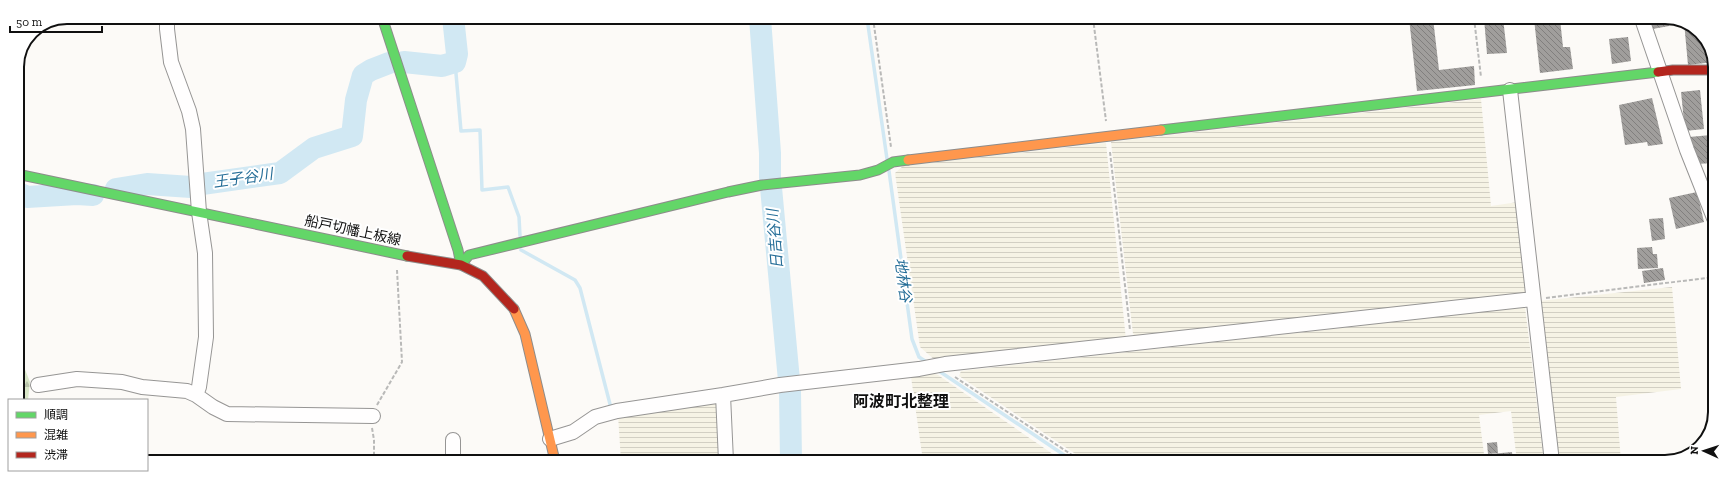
<svg xmlns="http://www.w3.org/2000/svg" width="1732" height="479" font-family="'Zilla Slab','Noto Sans JP',serif">
<defs>
<pattern id="farmland-rules" width="6" height="5" patternUnits="userSpaceOnUse"><rect width="6" height="5" fill="#f6f3e5"/><path d="M0 2.5h6" fill="none" stroke="#d2cfc3"/></pattern>
<pattern id="forest-firs" width="22" height="20" patternUnits="userSpaceOnUse"><rect width="22" height="20" fill="#d9e6c8"/><path d="M5 1l3.5 6h-7zM16 11l3.5 6h-7z" fill="#b9c4ab"/></pattern>
<pattern id="building-back-hatch" width="6" height="6" patternUnits="userSpaceOnUse"><rect width="6" height="6" fill="#a09e9c"/><path d="M-1 5l2 2M0 0l6 6M5-1l2 2" fill="none" stroke="#817f7e"/></pattern>
</defs>
<rect width="100%" height="100%" fill="#fcfaf7"/>
<!-- farmland -->
<path fill="url(#farmland-rules)" d="M1481 99 1491 206 1518 202 1529 288 1524 296 1140 339 1133 334 1111 142Z
M1106 143 1126 340 936 361 920 347 895 173 903 166Z
M1672 287 1681 389 1616 397 1621 462H1557L1539 301Z
M1525 307 1544 462H1517L1511 411 1479 415 1485 462 1086 461 959 376 961 371Z
M930 372 938 375 1063 461H923L911 377Z
M713 403 719 407 722 461H621L618 415Z"/>
<!-- forest -->
<path fill="url(#forest-firs)" d="M17 354 20 357 30 382 28 400H17Z"/>
<g fill="none" stroke-linecap="round" stroke-linejoin="round">
<!-- stream -->
<path stroke="#d1e8f3" stroke-width="3.5" d="M867 18 887 159
M455 62 461 131 480 130 482 190 508 187 519 217 520 236
M889 171 912 339 919 357 928 363
M521 250 575 280 580 288 611 408
M936 369 1073 461"/>
<!-- river -->
<path stroke="#d1e8f3" stroke-width="22" d="M760 18 770 153V177L790 391 791 461
M404 62 442 66 455 62 457 54 453 17
M202 184 280 173 314 148 352 136 356 100 363 75 371 70 389 63
M116 189 147 184 191 187
M17 192 27 197 77 194 93 195"/>
</g>
<!-- building -->
<path fill="url(#building-back-hatch)" d="M1409 18H1433L1439 70 1474 66 1475 85 1417 91Z
M1484 18H1503L1507 53 1487 54Z
M1534 19H1560L1563 47H1570L1573 69 1540 73Z
M1645 19H1667L1669 26 1647 30Z
M1684 22 1703 34 1714 62 1688 65Z
M1628 37 1631 61 1612 64 1609 39Z
M1700 90 1704 129 1685 131 1681 92Z
M1652 98 1663 144 1648 146 1647 142 1625 145 1619 105Z
M1711 135 1713 163 1697 164 1696 152 1689 149V137Z
M1697 192 1704 222 1676 229 1669 198Z
M1663 218 1665 239 1652 241 1649 219Z
M1652 247 1653 254H1657L1658 268 1638 269 1637 248Z
M1663 268 1665 280 1644 283 1642 271Z
M1497 442 1498 453 1488 454 1487 443Z
M1512 452 1513 462H1492L1491 454Z"/>
<g fill="none" stroke-linecap="round" stroke-linejoin="round">
<!-- street casing -->
<g stroke="#969594" stroke-width="16">
<path id="street" d="M167 17V29L171 62 189 111 193 129 199 212 205 253 206 337 199 387 196 395
M1642 19 1687 150 1714 218
M1510 90 1552 462
M38 385 77 379 122 382 142 387 187 391 196 395 213 407 227 414 373 416
M723 395 726 461
M550 439 573 432 595 417 617 411 723 395 780 385 919 369 945 364 1533 299
M453 440V461"/>
</g>
<!-- fast casing -->
<g stroke="#8d8c8b" stroke-width="11">
<path id="fast" d="M382 17 458 250 461 265
M1161 130 1658 72
M17 174 407 256
M461 265 469 255 728 192 762 185 860 175 878 170 893 162 908 160"/>
</g>
<!-- slow casing -->
<g stroke="#8d8c8b" stroke-width="11">
<path id="slow" d="M908 160 1161 130
M514 309 525 334 555 461"/>
</g>
<!-- jam casing -->
<g stroke="#8d8c8b" stroke-width="11">
<path id="jam" d="M1658 72 1673 70H1715
M407 256 461 265 483 276 514 309"/>
</g>
<!-- path -->
<path stroke="#b9b9b8" stroke-width="2" stroke-dasharray="4 2" stroke-linecap="butt" d="M873 18 891 147
M1093 18 1106 121
M1474 18 1481 77
M1110 152 1130 330
M1546 298 1714 277
M955 377 1081 461
M377 405 402 362 397 270
M372 428 374 440V461"/>
<!-- street -->
<use href="#street" stroke="#fffefe" stroke-width="14"/>
<!-- fast -->
<use href="#fast" stroke="#63d668" stroke-width="9"/>
<!-- slow -->
<use href="#slow" stroke="#ff974d" stroke-width="9"/>
<!-- jam -->
<use href="#jam" stroke="#b3261e" stroke-width="9"/>
</g>
<g text-anchor="middle" stroke-width="4" stroke-linejoin="round" paint-order="stroke">
<!-- street labels -->
<g font-size="14" fill="#101010" stroke="#fff">
<text transform="translate(353 230) rotate(12)" y="5">船戸切幡上板線</text>
</g>
<!-- water labels -->
<g font-size="15" font-style="italic" fill="#246d97" stroke="#fff">
<text transform="translate(243 178) rotate(-8)" y="5">王子谷川</text>
<text transform="translate(775 239) rotate(-95)" y="5">日吉谷川</text>
<text transform="translate(903 280) rotate(82)" y="5">地林谷</text>
</g>
<!-- quarter labels -->
<g font-size="16" font-weight="bold" fill="#101010" stroke="#fff">
<text x="901" y="407">阿波町北整理</text>
</g>
</g>
<!-- crop -->
<path d="M0 0H1732V479H0ZM67 24H1665A43 43 0 0 1 1708 67V412A43 43 0 0 1 1665 455H67A43 43 0 0 1 24 412V67A43 43 0 0 1 67 24Z" fill="#fff" fill-rule="evenodd"/>
<path fill="none" stroke="#101010" stroke-width="2" d="M67 24H1665A43 43 0 0 1 1708 67V412A43 43 0 0 1 1665 455H67A43 43 0 0 1 24 412V67A43 43 0 0 1 67 24Z"/>
<!-- legend -->
<rect x="8" y="399" width="140" height="72" fill="#ffffff" stroke="#9f9f9f"/>
<rect x="16" y="412" width="20" height="6" fill="#63d668" stroke="#9f9f9f"/>
<text x="44" y="419" font-size="12" fill="#101010">順調</text>
<rect x="16" y="432" width="20" height="6" fill="#ff974d" stroke="#9f9f9f"/>
<text x="44" y="439" font-size="12" fill="#101010">混雑</text>
<rect x="16" y="452" width="20" height="6" fill="#b3261e" stroke="#9f9f9f"/>
<text x="44" y="459" font-size="12" fill="#101010">渋滞</text>
<!-- north arrow -->
<g transform="translate(1704 451) rotate(273)" stroke="#ffffff" stroke-width="3" paint-order="stroke">
<path d="M0-3L7 15L0 10L-7 15Z" fill="#101010"/>
<text y="-6" font-size="11" font-weight="bold" text-anchor="middle" fill="#101010">N</text>
</g>
<!-- scale -->
<path d="M10 26v6h92v-6" fill="none" stroke="#101010" stroke-width="2"/>
<text x="16" y="26" font-size="12" fill="#101010" stroke="#ffffff" stroke-width="3" paint-order="stroke">50 m</text>
</svg>
